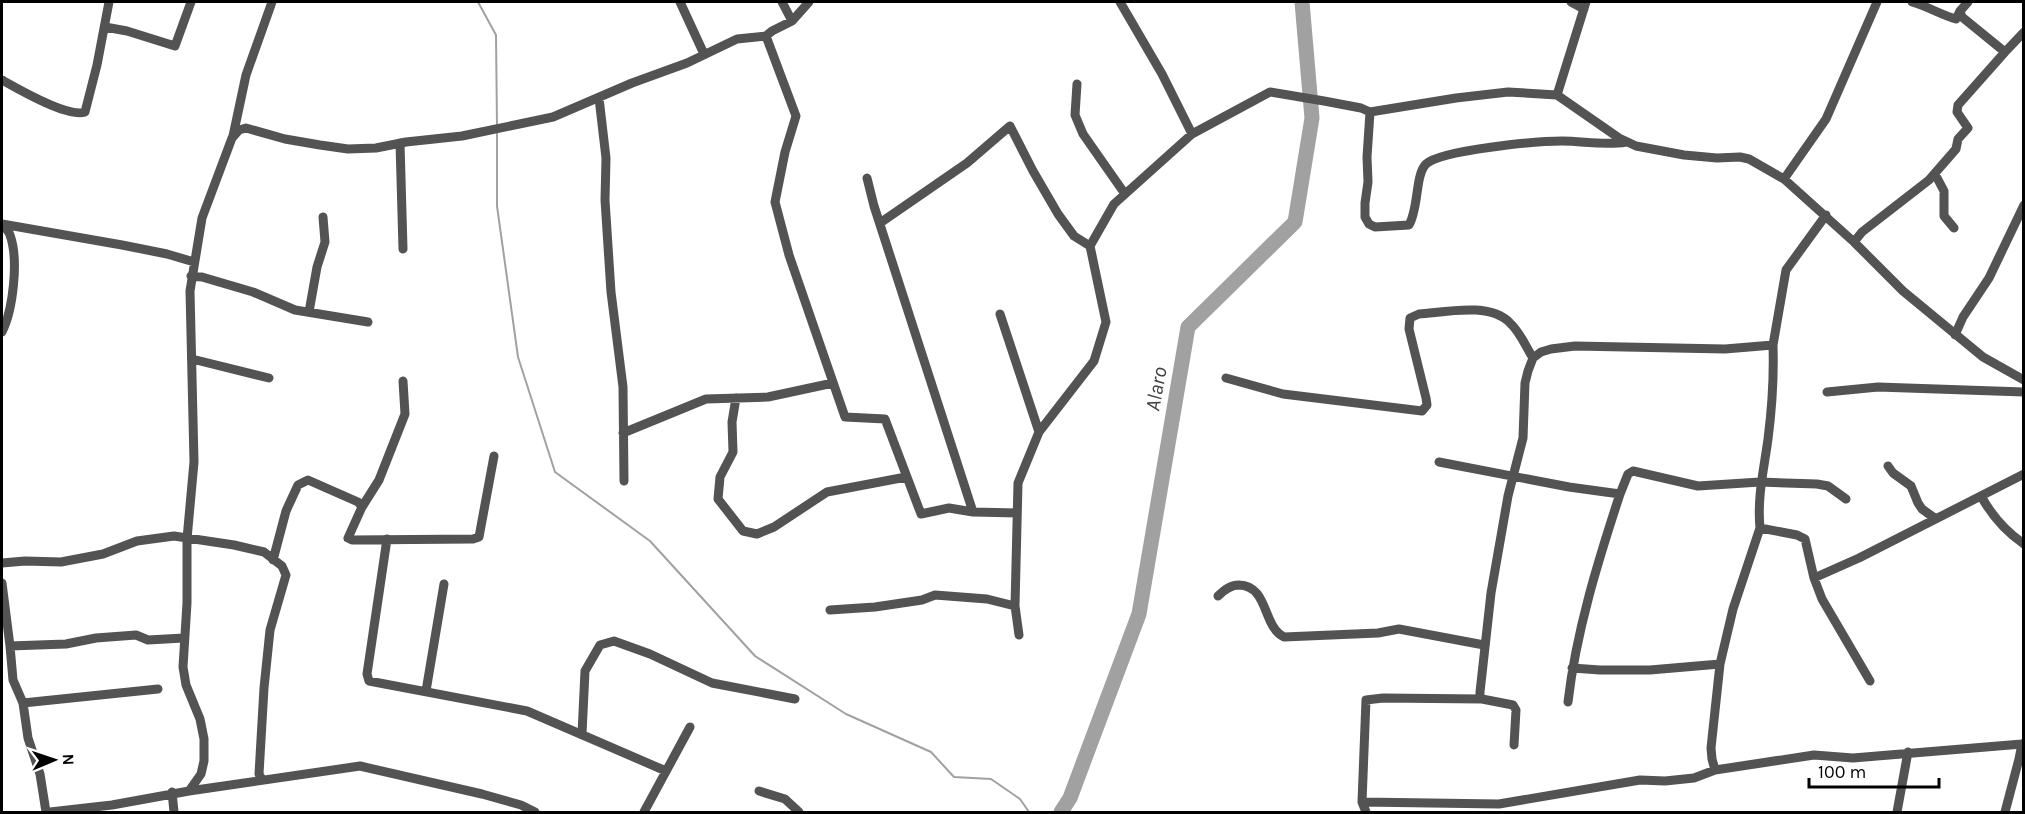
<svg xmlns="http://www.w3.org/2000/svg" width="2025" height="814" font-family="Karla,sans-serif">
<rect width="100%" height="100%" fill="#fff"/>
<g fill="none" stroke-linecap="round" stroke-linejoin="round">
<!-- stream -->
<path stroke="#a1a1a1" stroke-width="2" d="M478 2 496 35 497 126
M497 132V206L518 357 555 472 650 541 755 656 846 714 931 752 954 777 991 779 1020 799 1029 812"/>
<!-- river -->
<path stroke="#a1a1a1" stroke-width="15" d="M1061 812 1070 798 1139 614 1188 327 1295 222 1312 118 1302 2"/>
<!-- street -->
<path stroke="#535353" stroke-width="9" d="M680 2 704 54
M782 2 792 21
M1120 2 1162 74 1192 134 1270 92 1324 101 1361 108 1370 112 1456 98 1508 92 1557 95 1619 138 1636 146 1684 155 1717 158 1740 157 1749 159 1784 179 1854 242 1903 291 1983 357 2024 380
M1571 2 1584 9
M1912 2C1927 6 1941 15 1956 19L1960 11 1968 2
M105 27 127 31 175 46 191 2
M766 36 796 116 785 152 775 202 789 255 845 417 885 419 921 514 949 508 973 512 1017 513
M2005 52 2024 32
M2 80C18 89 68 118 85 112L97 65 109 2
M1077 84 1075 115 1083 134 1125 194
M1557 95 1586 2
M599 98 606 158 605 200 611 292 623 387 624 481
M1370 112 1367 157 1368 182 1365 203V217L1369 224 1375 227 1409 225C1419 208 1415 175 1426 164 1441 150 1538 141 1562 141 1583 141 1605 146 1626 142
M233 136 246 75 272 2
M400 143 403 249
M1935 174 1944 191V216L1954 228
M867 178 874 206 973 512
M1784 179 1826 119 1877 2
M880 223 967 163 1010 126 1033 171 1058 214 1074 236 1090 246 1106 322 1094 361 1039 432 1018 483 1015 606 1019 635
M2 224 122 245 167 254 194 262
M2 224C5 228 9 231 10 235 19 260 13 310 2 332
M1854 242 1862 232 1929 180 1956 149 1958 139 1968 128 1957 112 1958 105 2005 52 1962 17 1960 11
M1090 246 1114 204 1192 134
M191 276 202 277 253 292 295 310 368 322
M309 312 317 267 325 242 323 217
M1000 314 1039 432
M1955 335 1963 317 1989 278 2024 205
M1773 345C1774 376 1772 408 1768 439 1764 469 1757 497 1760 528L1797 535 1805 539 1814 578 1822 599 1870 681
M192 359 269 378
M1226 378 1283 394 1422 411 1427 405 1426 398 1409 329 1410 318 1419 314C1446 312 1490 302 1510 323 1520 332 1526 347 1533 358
M1827 392 1878 387 2024 392
M736 398 732 422 733 452 720 477 718 499 743 531 757 534 774 527 827 492 906 477
M623 433 706 399 768 397 833 383
M1439 462 1569 487 1620 494C1598 561 1576 632 1568 702
M1888 466 1893 473 1911 486 1918 503 1922 509 1936 519
M1620 494 1628 474 1633 471 1698 486 1760 482 1817 484 1828 486 1846 499
M1981 496C1992 516 2005 531 2024 544
M362 507 379 480 405 414 403 381
M387 539 367 674 369 681 527 711 666 771
M273 560 286 511 298 485 308 480 358 502 362 507 348 538 352 540 473 539 479 537 494 456
M2 563 25 561 61 562 103 554 137 541 174 536 234 545 264 552 282 566 286 575 270 630 264 688 259 774 262 780
M1814 578 1859 558 2024 474
M2 583 10 646
M1218 596C1224 590 1230 585 1239 585 1269 586 1262 626 1284 637L1378 633 1399 629 1484 645
M830 610 875 607 922 600 935 595 987 599 1015 606
M1572 668 1600 670H1650L1720 664
M426 691 444 584
M1482 699 1480 696V692L1491 593 1508 496 1523 438 1525 383 1528 371 1533 358 1541 352 1551 349 1575 346 1725 349 1773 345 1786 270 1826 215
M23 703 158 689
M582 734 585 671 600 645 614 641 650 654 712 683 795 699
M1715 770 1712 759 1711 748 1720 664 1733 609 1760 528
M189 791 360 766 482 794 521 805 535 812
M759 791 785 799 799 812
M172 792 174 812
M1362 802 1499 804 1640 780 1665 781 1694 778 1715 770 1814 755 1853 758 2022 744
M46 812 40 774 28 738 23 703 13 680 10 646 66 644 96 638 136 635 148 640 184 638
M50 812 112 805 189 791 201 774 204 761V739L200 719 186 685 183 667 187 603V539L194 462 190 291 202 218 232 138 239 130 246 128 285 139 320 145 348 149 376 148 406 142 462 136 553 117 632 83 687 63 737 39 766 36 772 31 792 21 809 2
M644 812 690 727
M1366 812 1362 802 1366 700 1383 698 1482 699 1513 705 1516 710 1514 745
M1897 812 1908 752
M2005 812 2019 759 2022 744 2024 743"/>
</g>
<g text-anchor="middle" stroke-width="6" stroke-linejoin="round" paint-order="stroke">
<!-- water labels -->
<g font-size="21" font-style="italic" fill="#424242" stroke="#fff">
<text transform="translate(1156 389) rotate(-80)" y="7">Alaro</text>
</g>
</g>
<!-- border -->
<rect width="2025" height="814" fill="none" stroke="#000000" stroke-width="6"/>
<!-- north arrow -->
<g transform="translate(54 760) rotate(88)" stroke="#ffffff" stroke-width="4.5" paint-order="stroke">
<path d="M0-4.5L10 22L0 15L-10 22Z" fill="#000000"/>
<text y="-9" font-size="16" font-weight="bold" text-anchor="middle" fill="#000000">N</text>
</g>
<!-- scale -->
<path d="M1809 778v9h130v-9" fill="none" stroke="#000000" stroke-width="3"/>
<text x="1818" y="778" font-size="18" fill="#000000" stroke="#ffffff" stroke-width="4.5" paint-order="stroke">100 m</text>
</svg>
